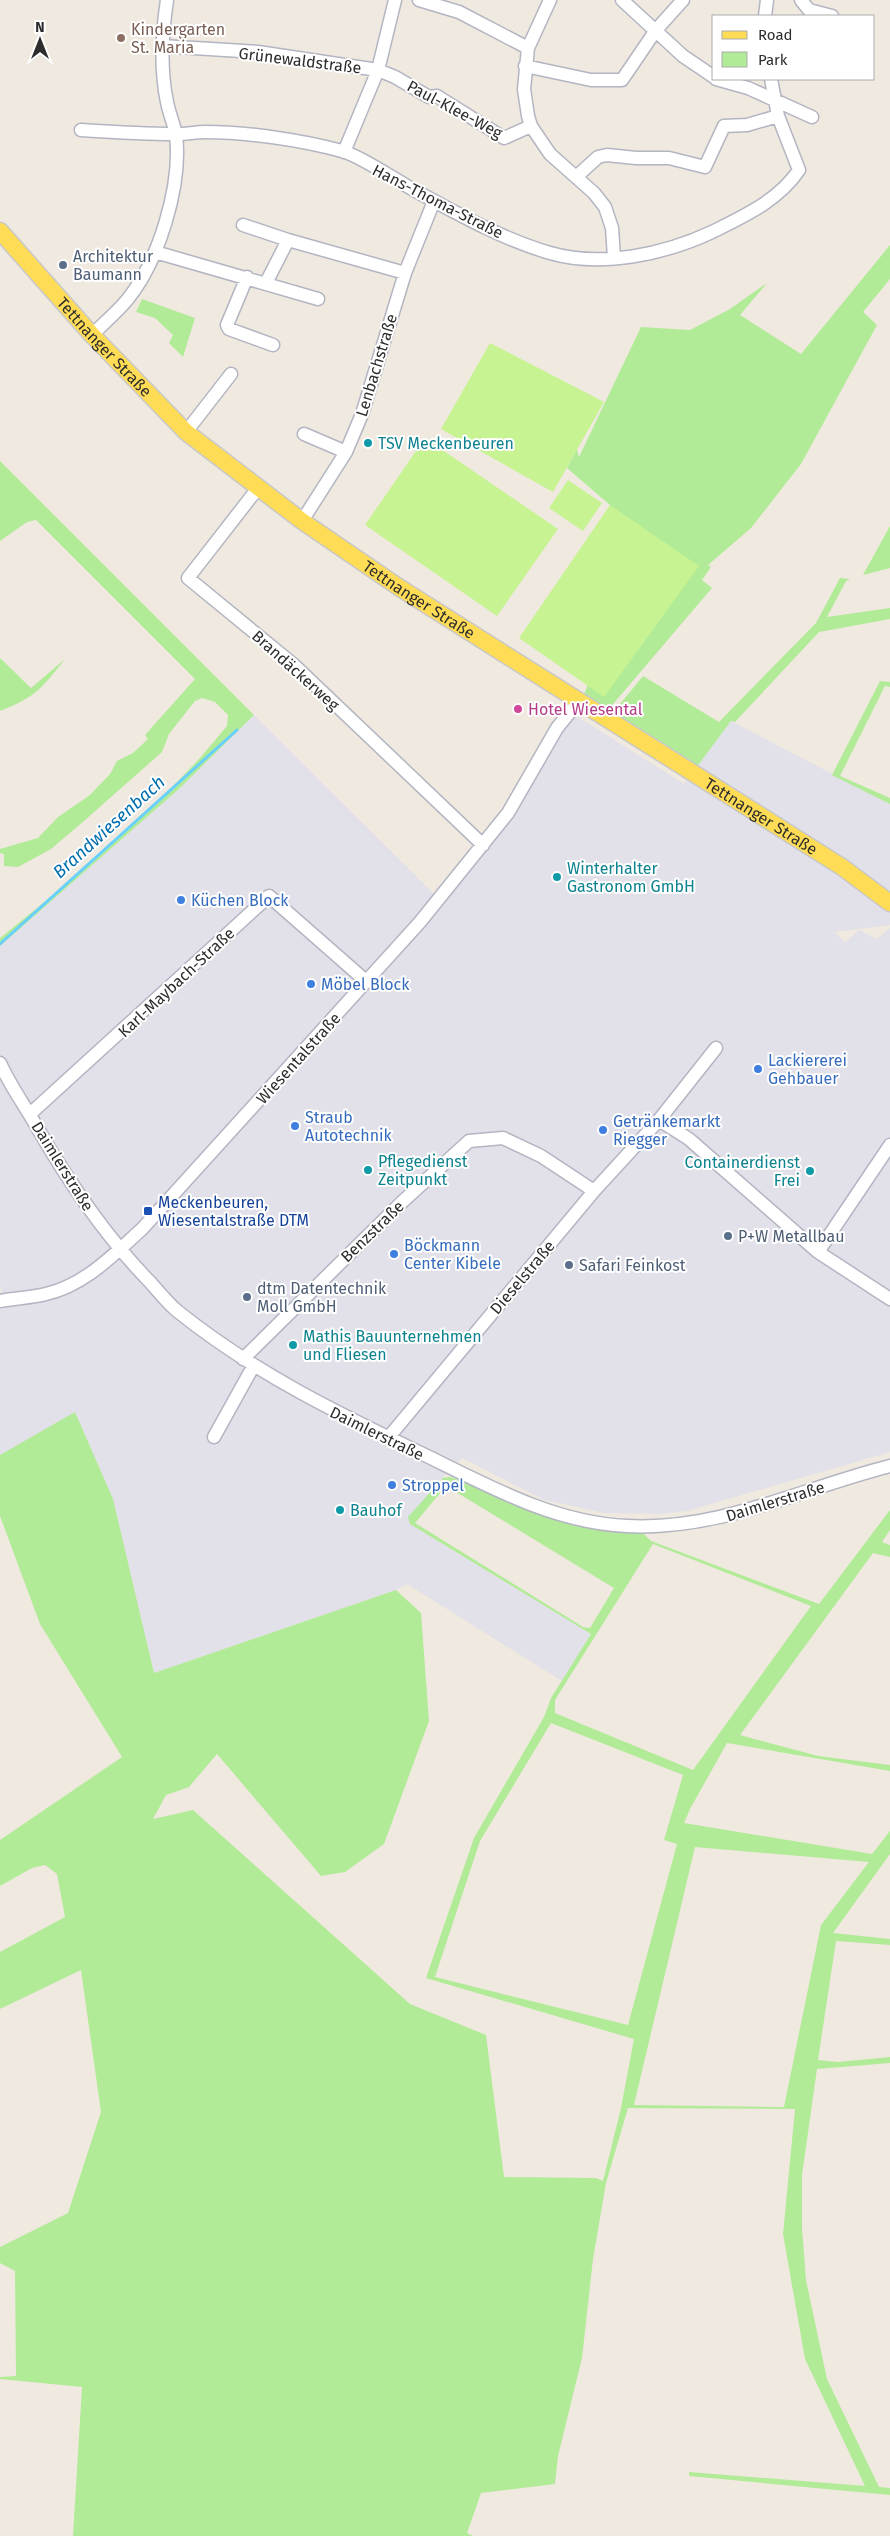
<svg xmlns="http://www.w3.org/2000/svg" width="890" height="2536" font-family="'Fira Sans',sans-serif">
<rect width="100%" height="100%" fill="#f0e9df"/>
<!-- industrial -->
<path fill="#e2e0e8" d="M254 715 442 902 575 715 684 784 731 721 890 804V925L835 932 845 943 859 930 877 939 890 928V1452L687 1511 661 1514 604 1513 544 1500 462 1458 443 1478 410 1524 591 1634 562 1681 407 1584 396 1590 154 1673 113 1499 75 1413 0 1455V1307L4 1306 0 1285V946L180 788Z"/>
<!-- green -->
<path fill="#b1eb97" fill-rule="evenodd" d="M890 245V279L863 312 877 325 801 464 751 528 708 565 711 567 702 580 712 588 608 710 584 694 588 685 604 696 610 505 567 468 577 449 579 457 641 327 690 330 730 309 767 283 740 315 801 354Z
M142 299 195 318 183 357 169 343 173 335 155 318 136 312Z
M0 461 254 715 180 788 0 946V938L84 870 154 806 200 758 227 726 228 715 215 702 202 698 195 701 169 734 162 752 84 821 51 849 18 867 4 866V854L0 853V849L38 838 58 817 90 795 110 774 117 761 133 753 148 739 145 735 195 679 36 520 27 522 0 541Z
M890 526V568L863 575Z
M840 578 850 579 846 581 827 617 890 608V619L819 632 735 722 731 721 696 768 616 715 615 710 643 676 719 722 816 623Z
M0 658 31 688 65 659C42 688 36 697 0 711Z
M880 681 890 682V687L885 686 840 776 890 798V804L832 775Z
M75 1412 113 1499 154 1673 396 1590 421 1613 429 1721 384 1844 345 1872 321 1876 217 1754 189 1787 166 1795 153 1819 193 1810 410 2004 486 2035 504 2177 596 2178 603 2181 621 2108 634 2039 426 1978 474 1838 544 1717 551 1698 591 1634 410 1524 408 1517 443 1478 451 1477 540 1514 575 1526 644 1534 651 1541 819 1604 890 1510V1530L882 1542 890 1545V1557L873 1553 740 1735 818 1756 890 1765V1771L727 1743 690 1809 684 1823 872 1854 890 1831V1854L833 1933 890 1939V1945L836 1941 818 2060 838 2062 890 2057V2063L817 2069 802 2175V2228L806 2280 827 2379 879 2487 890 2488V2495L689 2476V2472L865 2486 805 2359 783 2234 795 2109 628 2108 606 2183 593 2259 582 2358 558 2456 555 2484 481 2493 467 2533 473 2536H73L82 2387 0 2379V2377L16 2376 15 2271 0 2263V2247L68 2213 101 2112 81 1970 0 2009V1952L65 1917 57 1874 45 1865 32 1868 0 1886V1840L122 1757 40 1624 0 1516V1455ZM446 1486 614 1588 590 1628 583 1627 415 1523ZM653 1544 811 1606 693 1770 555 1713V1700ZM551 1723 683 1775 664 1840 677 1844 628 2025 435 1977 480 1841ZM695 1847 869 1862 821 1925 784 2107 634 2105Z"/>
<!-- pitch -->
<path fill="#c7f392" d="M490 343 604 402 553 492 441 429Z
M425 438 558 529 497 616 365 525Z
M568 480 602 503 583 531 549 508Z
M610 505 699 566 604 697 519 638Z"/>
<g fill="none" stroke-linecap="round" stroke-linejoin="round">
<!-- stream -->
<path stroke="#69d0fb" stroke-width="3" d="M0 944 237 730"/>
<!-- minor casing -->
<g stroke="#b3b5c2" stroke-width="15">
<path id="minor" d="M419 0 459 12 528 48
M550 0 528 48 524 89 528 116 531 126 550 154 594 193 605 207 612 228 614 257
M622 0 683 56 714 77
M801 0 809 10 832 16
M765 16 767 0
M162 46 258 52 378 70 395 77 429 97 437 96 504 138 531 126
M525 66 591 80H622L656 30 683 0
M716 79 748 88 812 117
M81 130C112 132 143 134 174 134 184 135 194 132 205 132 247 132 301 140 342 151 361 156 395 180 414 190 458 214 502 239 550 253 602 268 665 254 712 232 744 216 778 201 799 170L778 116 771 79
M344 152 378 70 395 0
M576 177 598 157 607 155 636 158H669L705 167 724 126 747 125 778 116
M243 225 288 240
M155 252 318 299
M247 277 227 325 229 329 273 345
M266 283 288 240 405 273
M92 335C104 323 117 312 127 300 159 261 182 185 176 135 174 124 169 113 167 102 160 69 162 33 167 0
M186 432 231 374
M304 434 346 452
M258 488 188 578 294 665 483 845
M302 521 346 452 362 414 405 273 434 201
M0 1063C10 1086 26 1107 38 1129 70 1184 106 1237 150 1282 158 1291 167 1302 176 1310 254 1373 339 1414 429 1457 492 1488 556 1523 627 1526 720 1531 802 1488 890 1466
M30 1114 269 896 367 982
M659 1120 716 1048
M818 1252 890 1145
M0 1301C15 1298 31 1298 46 1294 85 1285 113 1255 142 1229L420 922 508 813 557 728 578 702
M243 1359 401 1203 469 1141 503 1138 541 1156 594 1191
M214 1437 254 1365
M388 1438 594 1191 659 1120 689 1139 818 1252 890 1299"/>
</g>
<!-- major casing -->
<g stroke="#c8c8c8" stroke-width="19">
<g id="major">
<path id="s1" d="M0 231 92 335 186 432 302 521 400 588 842 867 890 903"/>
</g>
</g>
<!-- minor -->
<use href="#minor" stroke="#fff" stroke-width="12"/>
<!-- major -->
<use href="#major" stroke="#ffdc55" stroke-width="16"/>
</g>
<!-- markers -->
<circle fill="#8d6e63" stroke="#fff" stroke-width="2" cx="121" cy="38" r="5"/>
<g fill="#5c6f8a" stroke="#fff" stroke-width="2">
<circle cx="63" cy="265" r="5"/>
<circle cx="728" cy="1236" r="5"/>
<circle cx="569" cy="1265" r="5"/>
<circle cx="247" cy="1297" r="5"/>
</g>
<g fill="#0f9aa8" stroke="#fff" stroke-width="2">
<circle cx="368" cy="443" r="5"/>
<circle cx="557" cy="877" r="5"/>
<circle cx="368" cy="1170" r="5"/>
<circle cx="810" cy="1171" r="5"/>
<circle cx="293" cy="1345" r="5"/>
<circle cx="340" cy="1510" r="5"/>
</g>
<circle fill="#d1479c" stroke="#fff" stroke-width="2" cx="518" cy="709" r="5"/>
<g fill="#3f7fe0" stroke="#fff" stroke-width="2">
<circle cx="181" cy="900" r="5"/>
<circle cx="311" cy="984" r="5"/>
<circle cx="758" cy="1069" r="5"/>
<circle cx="295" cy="1126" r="5"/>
<circle cx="603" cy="1130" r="5"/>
<circle cx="394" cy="1254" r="5"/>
<circle cx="392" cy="1485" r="5"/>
</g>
<rect fill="#1a4fb4" stroke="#fff" stroke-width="2" x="143" y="1206" width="10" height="10" rx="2.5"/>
<g text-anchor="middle" stroke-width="4" stroke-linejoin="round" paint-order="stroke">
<!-- education labels -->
<g font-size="16" fill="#785e54" stroke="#fff" text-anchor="start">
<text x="131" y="35">Kindergarten<tspan x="131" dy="18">St. Maria</tspan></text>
</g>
<!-- street labels -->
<g font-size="16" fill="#2d2d2d" stroke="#fff">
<text transform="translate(300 60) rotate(7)" y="6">Grünewaldstraße</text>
<text transform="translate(455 109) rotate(28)" y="6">Paul-Klee-Weg</text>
<text transform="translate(438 201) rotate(27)" y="6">Hans-Thoma-Straße</text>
<text dy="6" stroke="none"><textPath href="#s1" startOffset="156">Tettnanger Straße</textPath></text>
<text transform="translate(376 365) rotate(-73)" y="6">Lenbachstraße</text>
<text dy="6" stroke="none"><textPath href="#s1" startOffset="561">Tettnanger Straße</textPath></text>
<text transform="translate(296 670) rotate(42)" y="6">Brandäckerweg</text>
<text dy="6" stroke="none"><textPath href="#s1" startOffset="966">Tettnanger Straße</textPath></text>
<text transform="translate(176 982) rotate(-43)" y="6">Karl-Maybach-Straße</text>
<text transform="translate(298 1058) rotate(-48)" y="6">Wiesentalstraße</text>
<text transform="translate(63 1166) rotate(58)" y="6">Daimlerstraße</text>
<text transform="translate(372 1231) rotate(-44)" y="6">Benzstraße</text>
<text transform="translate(522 1277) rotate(-50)" y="6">Dieselstraße</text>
<text transform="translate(377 1433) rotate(26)" y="6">Daimlerstraße</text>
<text transform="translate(775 1501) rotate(-17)" y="6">Daimlerstraße</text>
</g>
<!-- service labels -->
<g font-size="16" fill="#4e5e75" stroke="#fff" text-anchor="start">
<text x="73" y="262">Architektur<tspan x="73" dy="18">Baumann</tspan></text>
<text x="738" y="1242">P+W Metallbau</text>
<text x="579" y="1271">Safari Feinkost</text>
<text x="257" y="1294">dtm Datentechnik<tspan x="257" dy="18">Moll GmbH</tspan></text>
</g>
<!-- culture labels -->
<g font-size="16" fill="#0d838f" stroke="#fff" text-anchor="start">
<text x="378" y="449">TSV Meckenbeuren</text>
<text x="567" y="874">Winterhalter<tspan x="567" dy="18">Gastronom GmbH</tspan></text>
<text x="378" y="1167">Pflegedienst<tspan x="378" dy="18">Zeitpunkt</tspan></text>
<text x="800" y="1168" text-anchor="end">Containerdienst<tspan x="800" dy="18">Frei</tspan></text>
<text x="303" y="1342">Mathis Bauunternehmen<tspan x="303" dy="18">und Fliesen</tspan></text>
<text x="350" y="1516">Bauhof</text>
</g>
<!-- hotel labels -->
<g font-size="16" fill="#b23c85" stroke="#fff" text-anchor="start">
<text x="528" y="715">Hotel Wiesental</text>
</g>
<!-- shop labels -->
<g font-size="16" fill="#366cbe" stroke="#fff" text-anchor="start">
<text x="191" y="906">Küchen Block</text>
<text x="321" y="990">Möbel Block</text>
<text x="768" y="1066">Lackiererei<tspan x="768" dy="18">Gehbauer</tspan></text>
<text x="305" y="1123">Straub<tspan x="305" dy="18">Autotechnik</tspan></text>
<text x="613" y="1127">Getränkemarkt<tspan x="613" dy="18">Riegger</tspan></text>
<text x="404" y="1251">Böckmann<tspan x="404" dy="18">Center Kibele</tspan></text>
<text x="402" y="1491">Stroppel</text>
</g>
<!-- transit labels -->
<g font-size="16" fill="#164399" stroke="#fff" text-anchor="start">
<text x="158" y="1208">Meckenbeuren,<tspan x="158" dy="18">Wiesentalstraße DTM</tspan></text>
</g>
<!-- water labels -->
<g font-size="18" font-style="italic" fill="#006eaf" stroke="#fff">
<text transform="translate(109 827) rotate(-42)" y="6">Brandwiesenbach</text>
</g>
</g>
<!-- legend -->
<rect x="712" y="15" width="162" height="65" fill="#ffffff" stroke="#ababab"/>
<rect x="722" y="31" width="25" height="8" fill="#ffdc55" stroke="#ababab"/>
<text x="758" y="40" font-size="15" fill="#2d2d2d">Road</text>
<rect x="722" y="52" width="25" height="15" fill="#b1eb97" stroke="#ababab"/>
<text x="758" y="65" font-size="15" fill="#2d2d2d">Park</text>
<!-- north arrow -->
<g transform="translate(40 40)" stroke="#ffffff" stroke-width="4" paint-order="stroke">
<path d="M0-4L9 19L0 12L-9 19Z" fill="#2d2d2d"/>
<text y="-8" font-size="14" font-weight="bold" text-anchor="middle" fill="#2d2d2d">N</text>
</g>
</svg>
